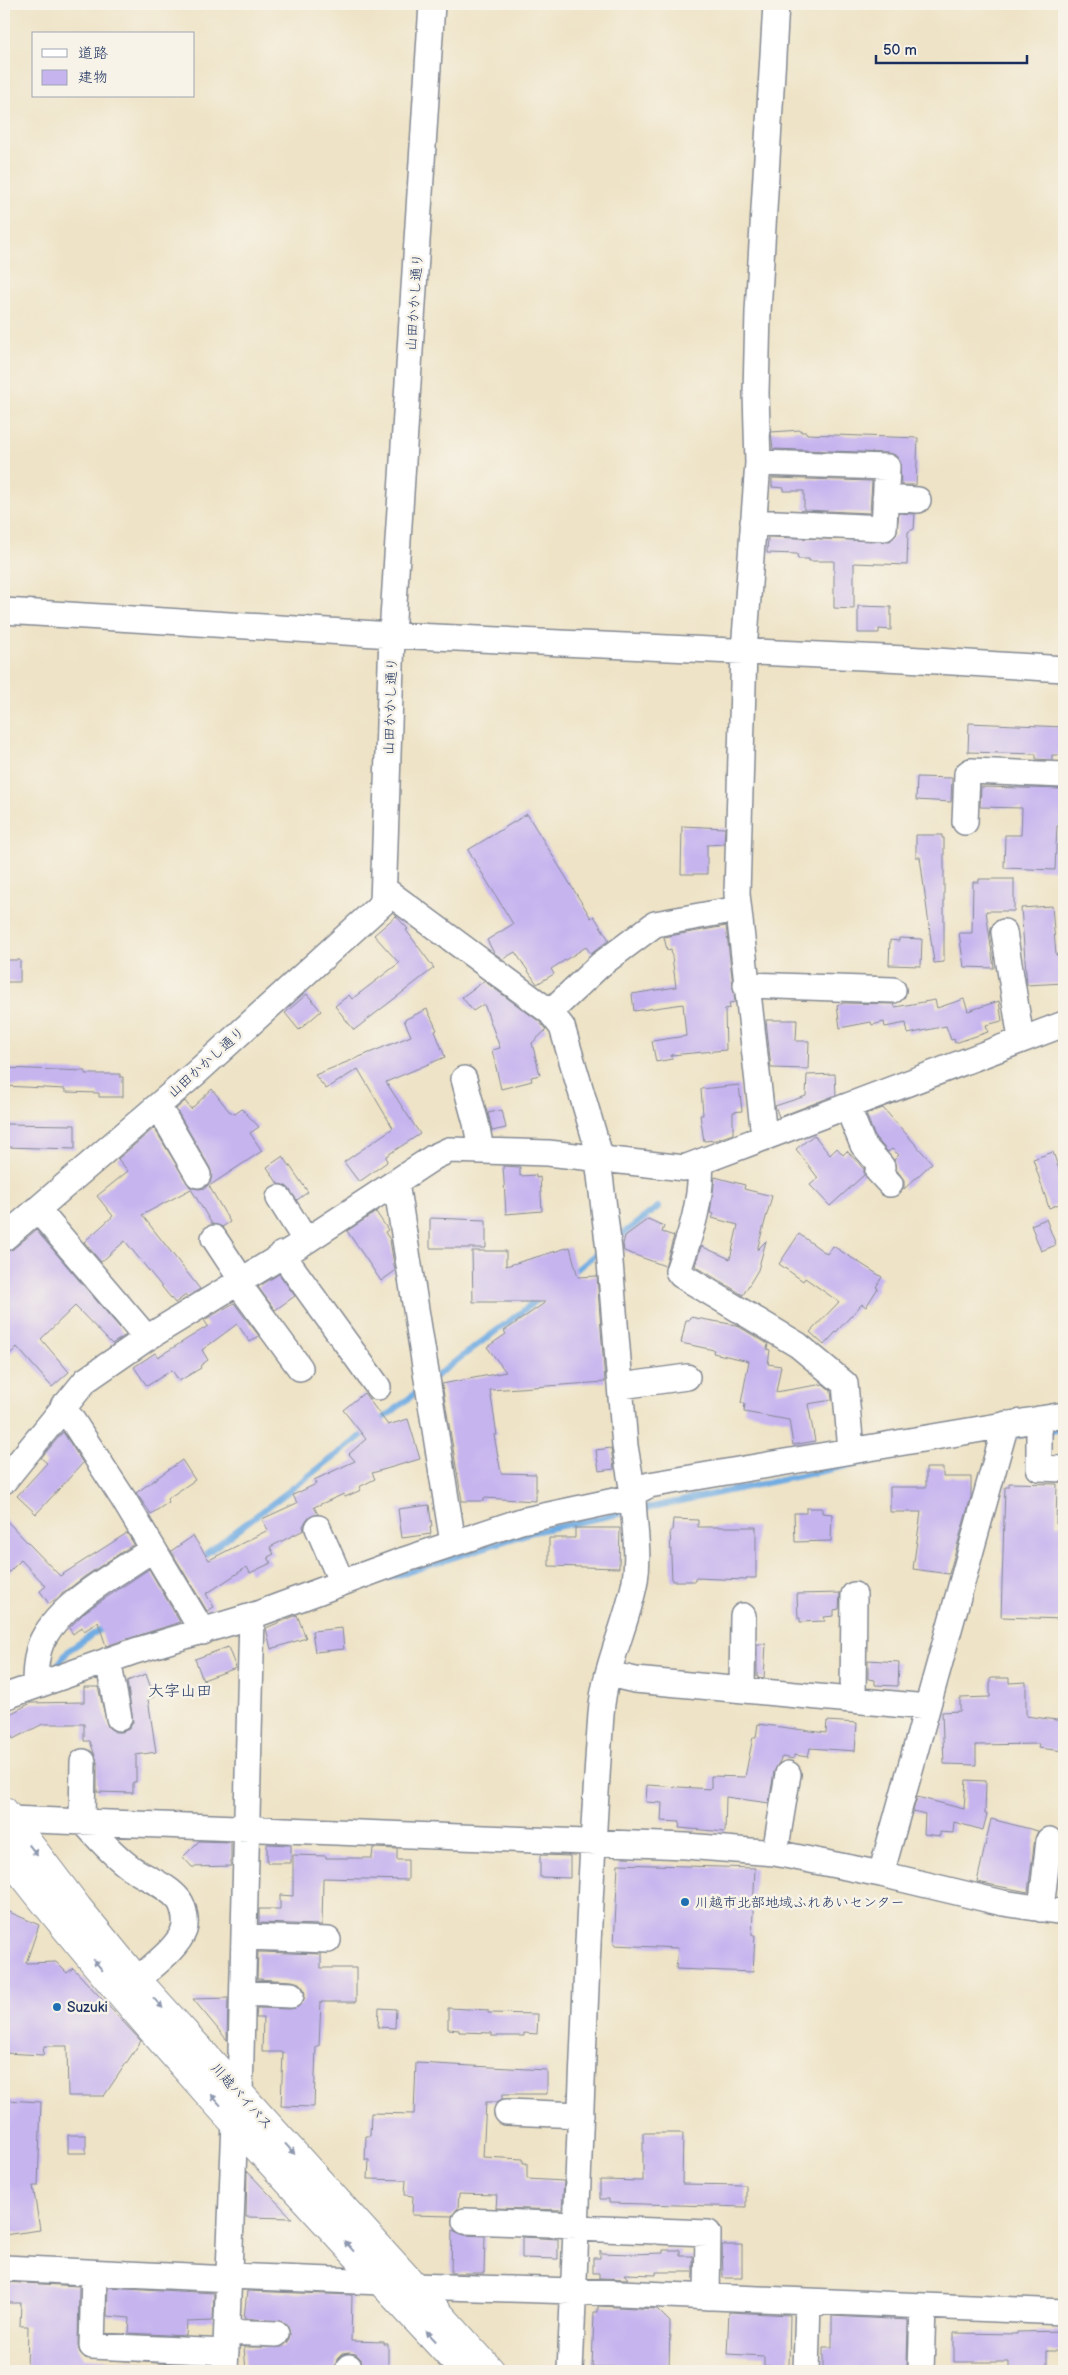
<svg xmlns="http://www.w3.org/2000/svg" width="1068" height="2375" font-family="'Balsamiq Sans','Klee One',sans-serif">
<rect width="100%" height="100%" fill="#f7f3e8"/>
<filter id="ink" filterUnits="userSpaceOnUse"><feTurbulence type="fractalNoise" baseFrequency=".02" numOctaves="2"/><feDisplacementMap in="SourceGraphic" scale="10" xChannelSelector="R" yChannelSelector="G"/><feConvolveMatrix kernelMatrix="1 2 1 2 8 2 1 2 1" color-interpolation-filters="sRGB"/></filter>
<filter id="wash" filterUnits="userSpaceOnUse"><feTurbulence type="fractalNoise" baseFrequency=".0096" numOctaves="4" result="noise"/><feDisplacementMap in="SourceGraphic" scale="20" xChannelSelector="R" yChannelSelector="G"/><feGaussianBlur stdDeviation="1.12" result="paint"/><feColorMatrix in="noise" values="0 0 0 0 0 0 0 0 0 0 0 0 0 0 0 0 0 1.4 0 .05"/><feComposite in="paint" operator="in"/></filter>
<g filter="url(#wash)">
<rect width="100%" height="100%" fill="#eee3c6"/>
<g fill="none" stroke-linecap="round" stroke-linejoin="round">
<!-- stream -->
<path stroke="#71ace2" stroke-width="6" d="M613 1241 658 1207
M570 1275 603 1248
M432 1379 540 1298
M378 1423 423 1387
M1043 1432 1064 1429
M1008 1437 1033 1433
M638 1510 895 1456
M199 1559 368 1431
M390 1578 533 1532 628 1512
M53 1671 69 1650 107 1625"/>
</g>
<g id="blocks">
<!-- building -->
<path fill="#c6b4ef" d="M801 430V432H806L807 434 918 438 916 485H901L900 461 895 455 888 453 773 449 771 432Z
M772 478 872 481 870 513 804 510V491H784V488L772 487Z
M899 513 915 514 914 529 908 532 907 565 854 563V609L834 608V561H809V559H798L797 554 767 553 768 537 890 541 896 535Z
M858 606 891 607V630L879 629V633H858Z
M969 723 1064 727V755H1052V760L1036 759V754L968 752Z
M917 777 952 778 951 802 916 800Z
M981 787 1064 789V826H1057L1055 870 1004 868 1005 835H1021L1022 808 980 807Z
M527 814 591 918 594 916 609 940 591 954 586 947 551 969 554 974 537 984 515 952 503 959 494 953 487 940 513 924 468 850Z
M682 826 725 828 724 844 707 845V874H681Z
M916 835H942V838H944V962L934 963 920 857H916Z
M979 879H1014V911H986L994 968 964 967 959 933H972L973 882H979Z
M1052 906 1056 955H1064V983L1027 985 1021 908Z
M396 916 408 929 406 930 434 968 354 1030 335 1006 349 995 352 999 399 963 374 935Z
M726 926 735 1002 729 1003 730 1008 725 1009 726 1050 671 1055 672 1059 656 1062 652 1041 686 1036 683 1004 634 1011 632 994 676 987 671 949 667 950 664 937Z
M899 938 922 939 921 966 889 965 890 940 899 941Z
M4 960H20V982H4Z
M484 981 540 1022 546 1030 532 1043 540 1075 531 1077 532 1081 501 1089 492 1050 500 1048 484 1004 473 1011 462 997Z
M307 994 321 1011 299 1030 285 1013Z
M964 999 968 1011 999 1001 1002 1021 986 1025 988 1032 955 1043 954 1039 951 1040 946 1026 908 1034 906 1023 885 1027 884 1022 872 1025 871 1022 840 1028 837 1005 844 1003 894 1004 895 1007 935 1000 937 1008Z
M427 1009 437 1030 435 1031 445 1057 386 1082 420 1134 386 1156 387 1162 359 1182 344 1162 393 1128 358 1069 326 1089 315 1075 411 1036 404 1020Z
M766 1020H797L796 1041H809L808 1069 771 1068Z
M4 1068 85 1071V1074H120V1077H123V1097H99V1093L65 1092V1089L4 1086Z
M835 1074 836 1095 779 1117 775 1106 806 1096 807 1075Z
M739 1085 742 1111 733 1112V1134L716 1140 704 1141 700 1115H703L701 1089Z
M212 1089 229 1111 235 1114 242 1109 259 1127 250 1133 262 1151 209 1186 230 1222 222 1227 212 1224 191 1189 142 1215 200 1289 187 1297 186 1295 175 1303 125 1241 101 1262 84 1242 113 1216 97 1196 128 1171 118 1159 154 1128 190 1187 199 1189 205 1188 210 1183 212 1175 210 1168 176 1109 185 1101 191 1109Z
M883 1108 932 1163 904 1189V1180L896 1169 894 1160 899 1155 892 1149 888 1152 875 1137 866 1114Z
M502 1110 506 1128 492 1131 488 1113Z
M4 1124 75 1125V1149L4 1147Z
M814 1135 830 1155 837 1148 843 1155 847 1151 864 1169V1175L830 1206 810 1185 818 1178 796 1149Z
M1053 1152 1064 1184V1202L1049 1208 1033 1159Z
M283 1156 308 1192 297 1200 286 1186 278 1184 267 1167Z
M503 1166 520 1167V1176L536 1175V1178L540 1177 542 1211 506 1214Z
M715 1177 745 1185 744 1189 772 1196 757 1250 766 1241 758 1270 743 1295 695 1266 701 1246 730 1259 738 1225 712 1218 714 1214 710 1213Z
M376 1212 388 1230 385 1232 390 1240 395 1271 381 1281 347 1231Z
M430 1218 486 1220V1248H430Z
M648 1219 664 1226 662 1232 674 1236 665 1266 624 1251 623 1244 625 1236Z
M1046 1219 1056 1245 1041 1251 1031 1225Z
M36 1230 126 1335 112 1344 75 1306 41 1339 69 1372 52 1387 17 1347 4 1360V1252L13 1249Z
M799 1234 827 1254 833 1246 882 1277 876 1287 878 1288 866 1307 862 1304 824 1345 810 1332 839 1302 805 1278 803 1281 779 1264Z
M570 1247 578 1277 597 1276 605 1382 490 1390 497 1435H494L501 1473 536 1474V1501L484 1498V1501H462L442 1384 506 1372 487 1347 506 1334 504 1331 546 1302H473L472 1251H506V1266Z
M279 1274 295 1296 275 1310 258 1287Z
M234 1303 259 1336 250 1342 237 1324 202 1350 208 1360 200 1366 201 1368 179 1381 172 1370 147 1386 134 1367 155 1353 158 1357 208 1326 204 1320Z
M690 1317 736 1325 768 1344 767 1349 770 1350 768 1364 781 1366 776 1392 823 1384 831 1391 832 1400 808 1404 815 1441 793 1445 789 1420 744 1412 745 1403H741L749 1361 713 1353 714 1350 681 1343 686 1320H689Z
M364 1393 388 1425 408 1419 420 1459 372 1473 375 1479 359 1487 361 1490 345 1497 344 1494 314 1507 318 1514 307 1519 303 1526 304 1530 270 1547 274 1554 268 1557 271 1563 250 1573 247 1567 206 1594 214 1607 207 1611 171 1551 193 1536 209 1560 268 1530 262 1519 297 1503 293 1495 316 1484 314 1480 355 1461 349 1454 366 1439 343 1410Z
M63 1432 83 1463 36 1514 17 1496 47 1463 41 1458Z
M611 1448 614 1469 599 1471 596 1450Z
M182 1460 195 1480 167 1499 169 1502 151 1514 136 1493Z
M926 1468H943V1477H971V1497L949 1574 913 1569 921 1512H890V1487H926Z
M1009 1483 1057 1484 1056 1524H1064V1619L1001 1617 1005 1487H1009Z
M429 1505 432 1527H430L431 1534 402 1538 398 1509Z
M806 1508H822V1513L832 1514 831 1541 795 1542 794 1513H806Z
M4 1518 60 1576 127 1533 134 1544 84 1577 49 1604 40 1591 46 1586 21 1560 4 1577Z
M673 1519 698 1520V1527H756V1578H747V1580L695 1578V1581H672L670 1531H672Z
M575 1528H620L619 1568 549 1566V1538H575Z
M149 1569 180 1622 106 1646 98 1622 84 1631 82 1627 73 1634 69 1628 86 1611Z
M840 1593 839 1609 834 1610V1616L824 1617 825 1621 800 1622V1618H798L797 1594Z
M297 1615 306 1638 271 1649 266 1628Z
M342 1628 344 1649 315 1652 312 1631Z
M757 1644H766L764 1678 757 1677Z
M228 1647 236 1668 203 1680 195 1659Z
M868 1660 899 1662 898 1686 875 1685V1680L868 1679Z
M146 1674 154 1697 148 1699 156 1752 136 1755V1782H133V1793L97 1792V1762L90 1741H84V1724H43L13 1739 4 1720V1717L31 1703 84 1702V1687H98L108 1727 115 1732H122L129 1729 133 1722 127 1681Z
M992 1678H1009V1683L1026 1682V1716L1064 1721V1751L1038 1748 1039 1744 976 1745V1765L944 1764 942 1712 960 1711V1698L990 1697V1679Z
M827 1721 857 1723 855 1751 810 1748 808 1757 794 1755V1759L782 1757 774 1772 769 1803 726 1797 725 1832 679 1828 680 1822 661 1821 662 1803 646 1802 647 1785 711 1789V1776L745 1777 753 1737H756L758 1724 826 1733Z
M966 1780 986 1781 985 1814H987L983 1830 954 1822 953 1833 940 1832V1836L924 1834 925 1814 913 1811 917 1797 964 1809Z
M991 1819 1038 1831 1035 1838 1028 1892 977 1882Z
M199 1841 231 1842V1866L192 1867 183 1857Z
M267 1844 291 1845V1863H267Z
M373 1848 397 1849V1860H408V1880L323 1878 322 1925 259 1923V1909H280V1895L293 1896V1855L326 1856V1858H372Z
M540 1855 570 1856V1878L540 1877Z
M618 1864 755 1868 752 1935H755L753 1972 676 1969 678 1948 614 1945Z
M7 1911 39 1925 26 1963 56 1962 67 1973 73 1968 141 2041 104 2096H68L67 2046H44L43 2055 4 2053V1931H7Z
M258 1952 321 1954V1968H356V2002H321L319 2046H316L314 2107 281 2106 283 2052H262L263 2018H256L257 2008 290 2009 298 2007 303 2002 305 1995 304 1989 299 1983 292 1981 257 1979Z
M228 1998 227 2040 193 1999Z
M379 2008 396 2009 395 2028 378 2027Z
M448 2008 488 2010V2013L538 2014 537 2034 524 2033V2036H492V2033L459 2032V2030L448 2029Z
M416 2063 547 2070V2094H503L502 2099 497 2102H486L483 2157 523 2159V2163H527V2179L564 2181 562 2210 496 2208 497 2195 459 2194 458 2208 452 2216 412 2215 413 2196 405 2195 406 2180 368 2179 369 2160H365L366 2136H370L371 2113 414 2114Z
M6 2100 41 2102 38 2186H33L40 2230 4 2235V2141Z
M643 2133H683L682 2184 746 2185V2207L609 2203V2199H600V2180L643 2181Z
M68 2135H86V2153H68Z
M247 2171 292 2218 246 2217Z
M452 2230 464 2235 485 2236 484 2273H451Z
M522 2237 558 2239V2259L522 2258Z
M722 2245H742V2278H723Z
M600 2250 602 2253 631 2254 663 2253V2250H680V2256H693V2272H656V2275L624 2274 628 2279 599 2278V2273H593V2258H600Z
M4 2282 79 2286 78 2346 80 2353 85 2358 186 2365V2371H27L28 2326H20L21 2303H4Z
M108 2287 214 2293 213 2321 187 2322 186 2336 129 2333 130 2318 107 2316Z
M247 2291 352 2295 351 2341 384 2342V2344H388V2371H363L361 2359 356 2354 349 2353 342 2354 337 2359 335 2371H246L244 2347H282L288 2342 290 2334 288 2327 283 2322 244 2318Z
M598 2306 657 2309 670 2322 669 2371H629V2367H592L594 2312H598Z
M729 2312 790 2315 789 2366H764V2356L727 2354Z
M832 2316 908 2320 907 2367 823 2369V2347H832Z
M1064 2331V2351H1047V2371H1009V2362H954V2333L1017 2334V2332Z"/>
</g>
</g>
<g filter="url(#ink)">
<use href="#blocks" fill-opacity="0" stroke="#848992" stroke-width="1"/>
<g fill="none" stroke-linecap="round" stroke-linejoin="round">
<!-- minor casing -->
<g stroke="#848992" stroke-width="28">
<path id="minor" d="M885 498 918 500
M753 522 884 528 887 467 758 463
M4 611 392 635 905 659 1064 669
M965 822 967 774 971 771 1064 775
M384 889 550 1012 562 1027 601 1159
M1004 932 1021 1039
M746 985 893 990
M550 1012 600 965 655 924 738 909
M464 1079 476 1123 481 1150
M158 1106 198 1175
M847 1106 863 1145 882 1167 878 1171 890 1184
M764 1136 737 894 744 651 758 463 756 393 758 312 776 4
M598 1159 609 1250 625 1446 633 1493
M700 1162C703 1198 690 1236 678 1271L681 1275 798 1345 845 1384 851 1450
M396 1183 453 1543
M279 1198 306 1241
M37 1209 147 1338
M4 1238 197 1072 383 903 392 635 432 4
M214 1238 241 1279
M282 1254 378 1387
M237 1282 300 1368
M621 1386 687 1377
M63 1406 124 1500 203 1632
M1039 1419V1468L1064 1469
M4 1481 86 1380 147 1338 306 1241 434 1157 449 1150 548 1153 684 1168 1064 1024
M318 1528 342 1583
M108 1660 119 1718
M609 1674 635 1680 927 1707
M35 1685C35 1670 36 1652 43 1639 63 1601 118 1573 153 1549
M742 1688 743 1616
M4 1697 135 1651 252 1616 404 1560 521 1521 633 1497
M853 1699 854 1595
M83 1762 82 1820C97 1837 113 1855 131 1868 147 1879 167 1885 179 1900 184 1907 187 1922 184 1930 177 1949 152 1966 137 1980
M9 1819 686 1846 775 1853 881 1874 1003 1903 1064 1912
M775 1853 788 1774
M881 1874 1006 1424
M1041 1909 1049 1840
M245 1937 328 1940
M243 1993 291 1995
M240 2093 252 1616
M507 2112 581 2115
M465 2221 577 2225
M576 2228 708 2233 707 2297
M4 2268 230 2279
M94 2274 92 2346 226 2352
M230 2276 382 2282
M414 2286 574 2291 1064 2312
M227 2332 276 2334
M349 2367V2371
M225 2371 235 2122
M570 2371C580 2152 586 1933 601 1714 604 1668 627 1625 635 1581 640 1548 633 1525 633 1493L649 1485 1064 1415
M806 2371 808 2302
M921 2371 923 2307"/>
</g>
<!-- highway casing -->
<g stroke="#848992" stroke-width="30">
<path id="highway" d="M4 1811 78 1908 137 1980 491 2371
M4 1851C146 2034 307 2202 464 2371"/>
</g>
<!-- minor -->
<use href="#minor" stroke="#fff" stroke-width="25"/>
<!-- highway -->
<use href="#highway" stroke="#fff" stroke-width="28"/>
</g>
<!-- one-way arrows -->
<defs><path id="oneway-solid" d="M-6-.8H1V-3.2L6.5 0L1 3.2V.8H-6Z" transform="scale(1.25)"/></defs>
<g fill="#8d97ae">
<use href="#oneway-solid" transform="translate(33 1850) rotate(52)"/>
<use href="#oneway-solid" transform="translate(98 1965) rotate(-130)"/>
<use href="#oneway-solid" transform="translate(158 2003) rotate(48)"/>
<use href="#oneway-solid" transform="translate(216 2100) rotate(-131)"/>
<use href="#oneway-solid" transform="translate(290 2149) rotate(48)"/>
<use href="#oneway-solid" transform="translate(349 2246) rotate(-132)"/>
<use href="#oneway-solid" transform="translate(431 2336) rotate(-133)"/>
</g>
</g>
<!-- markers -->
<g fill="#1f6fb2" stroke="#f7f3e8" stroke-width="2">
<circle cx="685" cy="1902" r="5"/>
<circle cx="57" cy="2007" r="5"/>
</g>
<g text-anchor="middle" stroke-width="5" stroke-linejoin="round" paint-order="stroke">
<!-- street labels -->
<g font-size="14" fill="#1b2f5e" stroke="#f7f3e8">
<text transform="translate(414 302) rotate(-86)" y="5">山田かかし通り</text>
<text transform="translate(390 706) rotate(-88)" y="5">山田かかし通り</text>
<text transform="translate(206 1062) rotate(-42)" y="5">山田かかし通り</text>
<text transform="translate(242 2096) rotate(48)" y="5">川越バイパス</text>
</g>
<!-- poi labels -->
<g font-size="14" fill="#1b2f5e" stroke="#f7f3e8" text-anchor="start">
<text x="695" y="1907">川越市北部地域ふれあいセンター</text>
<text x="67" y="2012">Suzuki</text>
</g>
<!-- quarter labels -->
<g font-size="16" fill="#1b2f5e" stroke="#f7f3e8">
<text x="180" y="1696">大字山田</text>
</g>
</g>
<!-- margin -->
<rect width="1068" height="2375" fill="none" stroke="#f7f3e8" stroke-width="20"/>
<!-- legend -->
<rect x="32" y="32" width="162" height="65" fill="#f7f3e8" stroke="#9fa5b1"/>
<rect x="42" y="49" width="25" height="8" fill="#ffffff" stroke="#9fa5b1"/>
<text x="78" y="58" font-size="15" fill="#1b2f5e">道路</text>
<rect x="42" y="70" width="25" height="15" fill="#c6b4ef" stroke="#9fa5b1"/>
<text x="78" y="82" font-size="15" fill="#1b2f5e">建物</text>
<!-- scale -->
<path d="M876 55v8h151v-8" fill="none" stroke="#1b2f5e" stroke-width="2.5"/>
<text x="883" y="55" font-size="15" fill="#1b2f5e" stroke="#f7f3e8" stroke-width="4" paint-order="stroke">50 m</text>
</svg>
